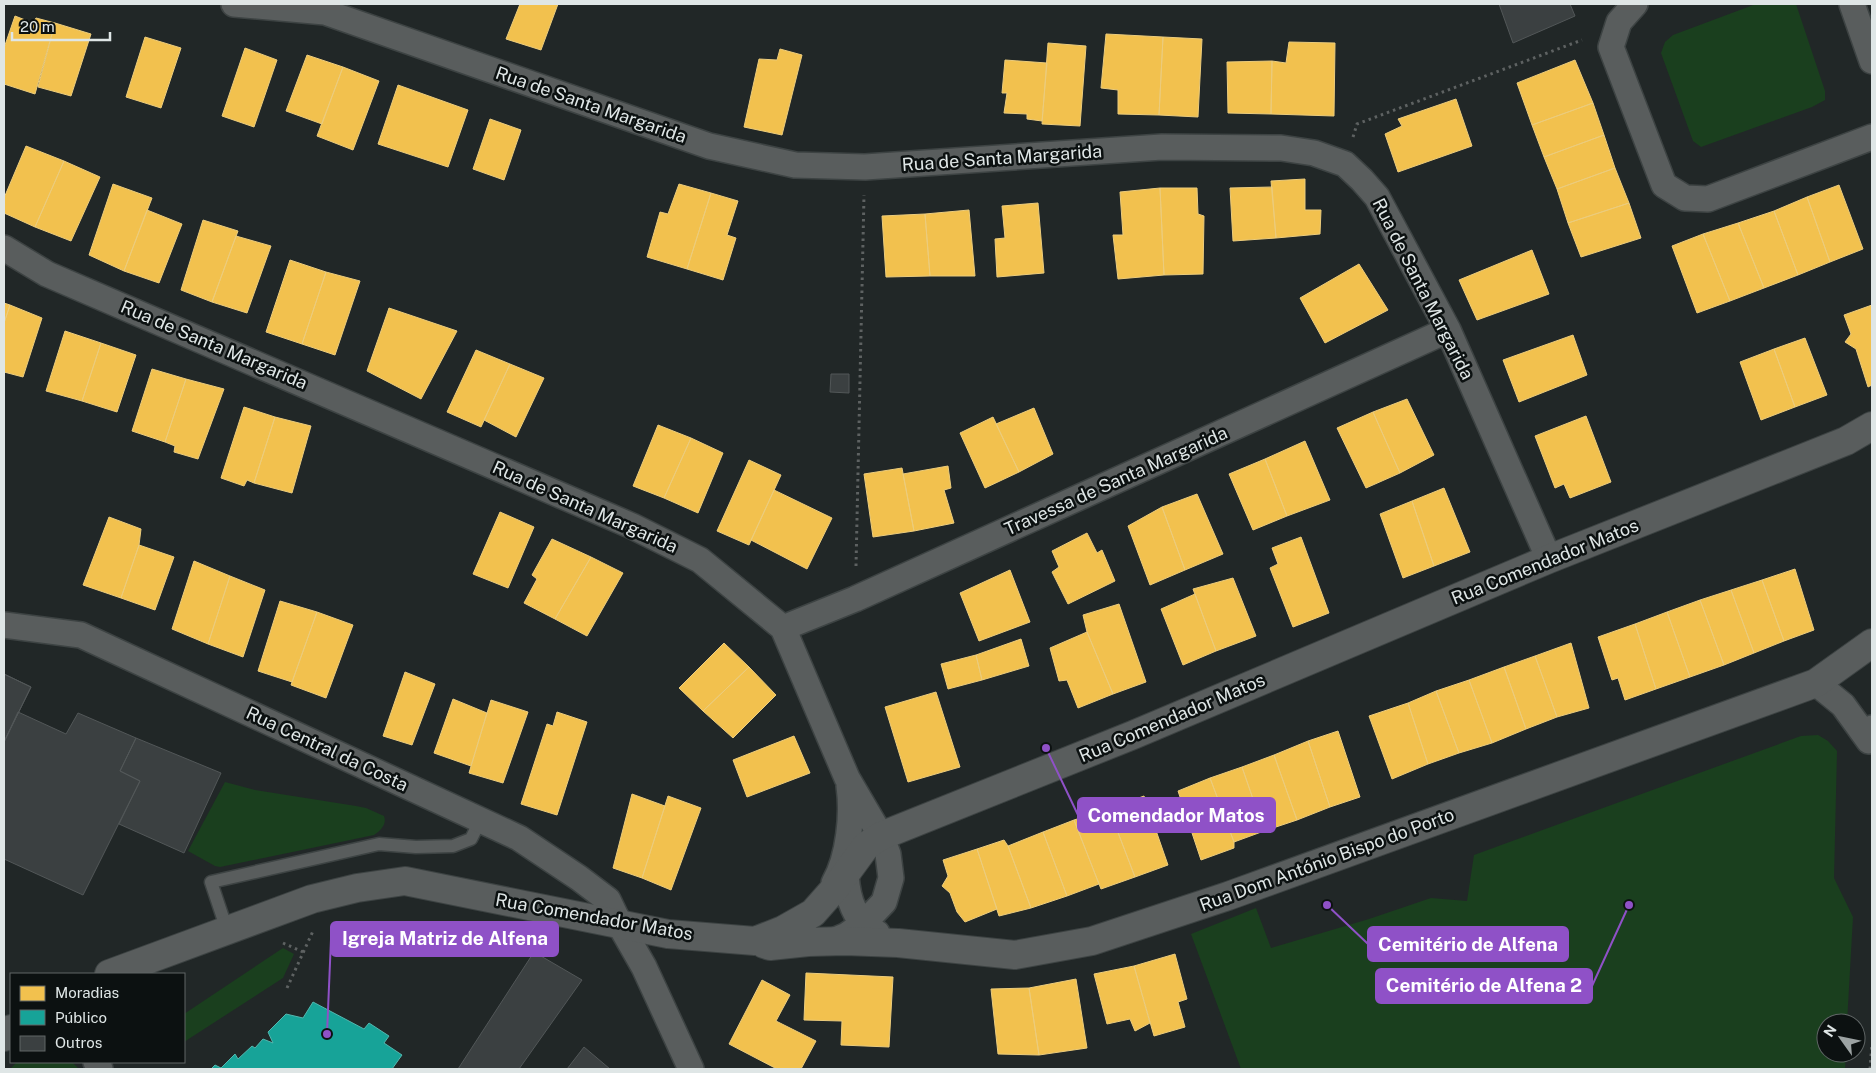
<svg xmlns="http://www.w3.org/2000/svg" width="1876" height="1073" font-family="'Public Sans',sans-serif">
<rect width="100%" height="100%" fill="#212727"/>
<!-- green -->
<path fill="#1a3f1e" d="M1756 4H1796L1825 91V100L1812 107 1701 147 1693 141 1661 53 1665 42 1673 35Z
M1818 735 1828 741 1837 751 1834 878 1853 917 1847 1023H1826V1053H1846L1845 1069H1241L1191 934 1256 908 1271 948 1369 919 1431 898 1467 901 1474 855 1801 736Z
M225 782 255 790 356 806 366 808 384 816C387 824 381 830 374 835L220 867 215 866 188 851Z
M283 948 294 954 283 978 184 1042V1014Z
M17 1062H72L79 1069H10Z"/>
<!-- homes -->
<path fill="#f2c14e" stroke="#eccc7c" d="M520 4H558L541 50 506 39Z
M15 16 33 23 36 18 55 23 35 94 4 84V48Z
M55 23 91 34 71 96 38 87Z
M1106 34 1163 37 1159 115 1118 114V90L1101 88Z
M145 37 181 48 161 108 126 97Z
M1163 37 1202 39 1198 117 1159 115Z
M1289 42 1335 43 1334 116 1271 114 1272 61 1286 63Z
M1048 43 1086 46 1080 126 1042 124Z
M245 48 277 60 254 127 222 116Z
M780 49 802 55 782 135 744 127 759 59 777 60Z
M307 55 343 67 322 124 286 111Z
M1005 60 1047 63 1042 121 1027 119V114L1004 113 1007 93H1002Z
M1575 60 1593 103 1532 125 1517 83Z
M1272 61 1271 114 1228 113 1227 62Z
M343 67 379 81 353 150 317 136Z
M398 85 468 110 448 167 378 144Z
M1456 99 1472 146 1398 172 1385 134 1402 126 1398 119Z
M1593 103 1604 135 1544 157 1532 125Z
M490 119 521 130 504 180 473 169Z
M1604 135 1615 168 1557 189 1544 157Z
M26 146 64 161 35 227 4 213V198Z
M64 161 100 177 71 241 35 227Z
M1615 168 1629 203 1568 223 1557 189Z
M1305 179V210H1321L1320 234 1276 238 1271 181Z
M113 184 152 198 124 271 89 255Z
M679 184 711 193 687 269 647 257 660 212 668 214Z
M1839 185 1863 249 1830 262 1807 197Z
M1272 187 1276 238 1233 241 1230 188Z
M1160 188H1197L1198 214 1204 216 1203 274 1164 275Z
M1160 188 1164 275 1118 279 1113 235H1123L1120 192Z
M711 193 738 201 727 235 736 238 723 280 687 269Z
M1807 197 1830 262 1798 275 1774 211Z
M1038 203 1044 273 997 277 995 239 1005 238 1002 206Z
M1629 203 1641 238 1581 257 1568 223Z
M147 210 182 224 159 283 124 271Z
M969 210 975 276H930L925 214Z
M1774 211 1798 275 1764 288 1738 223Z
M925 214 930 276 886 277 882 216Z
M203 220 238 231 212 302 181 290Z
M1738 223 1764 288 1730 301 1703 234Z
M1703 234 1730 301 1697 313 1672 246Z
M236 236 271 246 247 313 212 302Z
M1532 250 1549 294 1477 320 1459 280Z
M290 260 326 272 302 344 266 332Z
M1359 264 1388 310 1325 343 1300 298Z
M326 272 360 281 335 355 302 344Z
M4 303 10 305 4 323Z
M10 305 42 318 23 377 4 372V323Z
M1872 305V385L1868 387 1856 349 1845 342 1851 334 1844 315Z
M389 308 457 331 421 399 367 371Z
M65 331 101 343 82 401 46 391Z
M1573 335 1587 375 1519 402 1503 360Z
M1805 338 1827 395 1795 407 1774 349Z
M101 343 136 355 117 412 82 401Z
M1774 349 1795 407 1761 420 1740 362Z
M476 350 510 364 481 427 447 412Z
M510 364 544 378 516 437 484 420Z
M152 369 186 379 165 442 132 431Z
M186 379 224 389 198 459 174 452 175 446 165 442Z
M1407 399 1434 455 1400 473 1373 412Z
M244 407 275 417 254 483 247 480 244 486 221 478Z
M1034 408 1053 454 1019 472 996 424Z
M1373 412 1400 473 1366 488 1337 428Z
M1586 416 1611 482 1570 498 1564 484 1555 488 1535 436Z
M275 417 311 426 292 493 254 483Z
M993 417 1019 472 985 488 960 433Z
M658 425 691 438 664 498 633 486Z
M691 438 723 453 698 513 664 498Z
M1305 441 1330 500 1287 516 1265 459Z
M1265 459 1287 516 1253 530 1229 474Z
M749 460 781 475 749 545 717 531Z
M948 466 951 488 944 490 954 523 914 531 903 474Z
M902 468 914 531 873 537 864 474Z
M1444 488 1470 552 1434 566 1412 501Z
M774 490 832 518 807 569 751 540Z
M1197 494 1223 554 1185 570 1162 507Z
M1412 501 1434 566 1403 578 1380 514Z
M1162 507 1185 570 1150 585 1128 526Z
M500 512 534 527 508 588 473 574Z
M109 517 141 529 139 545 121 598 83 585Z
M1087 533 1097 553 1102 550 1115 581 1068 604 1052 572 1059 567 1052 551Z
M1301 537 1329 613 1293 627 1270 568 1278 564 1272 548Z
M552 539 591 557 555 619 524 603 537 579 532 575Z
M139 545 174 557 155 610 121 598Z
M591 557 623 573 587 636 555 619Z
M194 561 230 576 208 644 172 629Z
M1795 569 1814 630 1784 641 1762 580Z
M1010 570 1030 622 979 641 960 593Z
M230 576 265 590 243 657 208 644Z
M1233 578 1256 636 1216 651 1193 589Z
M1762 580 1784 641 1754 653 1731 590Z
M1731 590 1754 653 1724 665 1700 600Z
M1195 594 1216 651 1183 665 1161 609Z
M1700 600 1724 665 1690 677 1667 612Z
M280 601 317 612 292 682 258 671Z
M1119 604 1146 682 1113 694 1087 632 1083 615Z
M317 612 353 625 326 698 291 685Z
M1667 612 1690 677 1656 689 1635 624Z
M1635 624 1656 689 1625 700 1618 678 1612 680 1598 637Z
M1087 632 1113 694 1078 708 1067 680 1059 681 1050 648Z
M1021 639 1029 666 982 680 976 655Z
M724 643 749 667 703 711 679 688Z
M1571 643 1589 708 1557 717 1535 656Z
M976 655 982 680 948 689 941 664Z
M1535 656 1557 717 1526 729 1504 667Z
M749 667 776 695 733 738 703 711Z
M1504 667 1526 729 1492 743 1469 680Z
M405 672 435 684 412 745 383 736Z
M1469 680 1492 743 1459 753 1436 691Z
M1436 691 1459 753 1428 764 1408 703Z
M936 692 960 767 908 782 885 707Z
M453 699 487 713 471 766 434 753Z
M491 700 528 712 503 783 469 773Z
M1408 703 1428 764 1392 779 1369 716Z
M557 712 587 722 557 815 521 804 547 724 553 726Z
M1338 731 1360 797 1330 807 1308 741Z
M794 736 810 773 747 797 733 760Z
M1308 741 1330 807 1297 820 1274 755Z
M1274 755 1297 820 1264 831 1242 767Z
M1242 767 1264 831 1234 842 1210 778Z
M1210 778 1234 842V848L1201 860 1178 791Z
M632 794 665 806 642 878 613 868Z
M668 796 701 808 671 890 642 878Z
M1144 796 1168 865 1135 877 1109 809Z
M1109 809 1135 877 1101 889 1074 820Z
M1074 820 1099 884 1067 896 1043 832Z
M1043 832 1067 896 1031 908 1008 846Z
M1004 840 1008 846 1031 908 999 916 977 849Z
M977 849 997 909 965 922 957 912 950 893 942 886 948 876 943 860Z
M1175 954 1187 999 1178 1002 1185 1027 1154 1036 1134 966Z
M1134 966 1150 1023 1135 1031 1130 1019 1107 1024 1094 974Z
M806 973 893 977 889 1047 841 1045 842 1021 804 1020Z
M1076 979 1087 1048 1039 1055 1029 988Z
M762 980 790 995 776 1021 816 1041 801 1069H777L729 1044Z
M1029 988 1039 1055 998 1054 991 989Z"/>
<!-- public -->
<path fill="#17a398" stroke="#53b7af" d="M313 1002 364 1029 369 1023 389 1036 384 1043 402 1055 392 1069H211L215 1065 221 1068 235 1054 238 1059 252 1046 255 1048 263 1039 273 1043 268 1032 286 1014 303 1018Z"/>
<!-- building -->
<path fill="#3b4041" stroke="#525758" d="M1499 4H1570L1575 16 1513 43Z
M831 374H849V393L830 392Z
M4 674 31 687 4 742Z
M4 674 31 687 4 742Z
M18 712 66 734 78 713 136 738 120 771 140 781 83 895 4 859V742Z
M136 738 221 773 184 853 119 824 140 781 120 771Z
M534 952 582 980 519 1069H458Z
M584 1047 610 1069H567Z"/>
<g fill="none" stroke-linecap="round" stroke-linejoin="round">
<!-- service casing -->
<g stroke="#3d4343" stroke-width="15">
<path id="service" d="M227 930 211 882 379 844 416 847 453 846 471 839 481 819"/>
</g>
<!-- minor casing -->
<g stroke="#3d4343" stroke-width="28">
<path id="minor" d="M234 4 325 12 709 146 795 165 865 167 1162 147 1281 148 1314 153 1345 164 1362 180 1377 197 1448 330 1549 559
M1635 4 1619 22 1611 47 1664 185 1685 198 1708 199 1872 137
M1852 4 1872 61
M4 248 47 274 632 526 700 560 783 628 847 778 881 836 888 854 891 878 884 902 864 923 847 935 833 941
M4 625 81 635 519 838 579 878 608 900 620 925 644 967 691 1069
M783 628 855 599 1448 330
M1816 683 1843 705 1869 741 1872 728
M846 860C845 887 850 921 877 933
M834 883C849 857 853 814 849 786
M96 1062 100 1069"/>
</g>
<!-- tertiary casing -->
<g stroke="#3d4343" stroke-width="30">
<path id="tertiary" d="M764 944 770 946 808 942 845 941 898 943 1015 955 1092 941 1228 896 1816 683 1872 643
M109 974 312 899 357 888 405 881 668 934 755 941 783 930 813 913 836 887 866 846 881 836 1133 735 1549 559 1846 441 1872 426
M4 1037 11 1029"/>
</g>
<!-- path -->
<path stroke="#5e6262" stroke-width="3" stroke-dasharray="2.5 4" stroke-linecap="butt" d="M1353 137 1357 124 1582 40
M856 566 864 195
M283 943 303 952
M287 988 313 931
M1870 1069 1872 1043"/>
<!-- service -->
<use href="#service" stroke="#595d5d" stroke-width="12"/>
<!-- minor -->
<use href="#minor" stroke="#595d5d" stroke-width="25"/>
<!-- tertiary -->
<use href="#tertiary" stroke="#595d5d" stroke-width="28"/>
</g>
<g text-anchor="middle" stroke-width="5" stroke-linejoin="round" paint-order="stroke">
<!-- street labels -->
<g font-size="18" fill="#dfe6e6" stroke="#0c1111">
<text transform="translate(591 105) rotate(19)" y="6">Rua de Santa Margarida</text>
<text transform="translate(1002 158) rotate(-4)" y="6">Rua de Santa Margarida</text>
<text transform="translate(1423 289) rotate(63)" y="6">Rua de Santa Margarida</text>
<text transform="translate(214 345) rotate(23)" y="6">Rua de Santa Margarida</text>
<text transform="translate(1116 481) rotate(-24)" y="6">Travessa de Santa Margarida</text>
<text transform="translate(585 507) rotate(24)" y="6">Rua de Santa Margarida</text>
<text transform="translate(1545 562) rotate(-22)" y="6">Rua Comendador Matos</text>
<text transform="translate(1172 718) rotate(-23)" y="6">Rua Comendador Matos</text>
<text transform="translate(327 749) rotate(25)" y="6">Rua Central da Costa</text>
<text transform="translate(1327 860) rotate(-20)" y="6">Rua Dom António Bispo do Porto</text>
<text transform="translate(594 917) rotate(10)" y="6">Rua Comendador Matos</text>
</g>
</g>
<!-- callouts -->
<path fill="none" stroke="#8f51c7" stroke-width="2" d="M1046 748L1078 815M327 1034L331 939M1327 905L1368 944M1629 905L1592 986"/>
<g fill="#8f51c7" stroke="#0c1111" stroke-width="2">
<circle cx="1046" cy="748" r="5"/>
<circle cx="327" cy="1034" r="5"/>
<circle cx="1327" cy="905" r="5"/>
<circle cx="1629" cy="905" r="5"/>
</g>
<g fill="#8f51c7" stroke="#8f51c7" stroke-width="2">
<rect x="1078" y="798" width="197" height="34" rx="5"/>
<rect x="331" y="922" width="227" height="34" rx="5"/>
<rect x="1368" y="927" width="200" height="34" rx="5"/>
<rect x="1376" y="969" width="216" height="34" rx="5"/>
</g>
<g font-size="19" text-anchor="middle" font-weight="bold" fill="#fff">
<text x="1176" y="822">Comendador Matos</text>
<text x="445" y="945">Igreja Matriz de Alfena</text>
<text x="1468" y="951">Cemitério de Alfena</text>
<text x="1484" y="992">Cemitério de Alfena 2</text>
</g>
<!-- border -->
<rect width="1876" height="1073" fill="none" stroke="#dfe6e6" stroke-width="10"/>
<!-- legend -->
<rect x="10" y="973" width="175" height="90" fill="#0c1111" stroke="#606666"/>
<rect x="20" y="986" width="25" height="15" fill="#f2c14e" stroke="#606666"/>
<text x="55" y="998" font-size="15" fill="#dfe6e6">Moradias</text>
<rect x="20" y="1010" width="25" height="15" fill="#17a398" stroke="#606666"/>
<text x="55" y="1023" font-size="15" fill="#dfe6e6">Público</text>
<rect x="20" y="1036" width="25" height="15" fill="#3b4041" stroke="#606666"/>
<text x="55" y="1048" font-size="15" fill="#dfe6e6">Outros</text>
<!-- north arrow -->
<g transform="translate(1841 1038) rotate(303)"><circle r="24" fill="#0c1111" stroke="#606666"/>
<path d="M0-4L9 19L0 12L-9 19Z" fill="#9ca3a3"/>
<text y="-8" font-size="14" font-weight="bold" text-anchor="middle" fill="#dfe6e6">N</text>
</g>
<!-- scale -->
<path d="M12 32v8h98v-8" fill="none" stroke="#dfe6e6" stroke-width="2.5"/>
<text x="20" y="32" font-size="15" fill="#dfe6e6" stroke="#0c1111" stroke-width="4" paint-order="stroke">20 m</text>
</svg>
